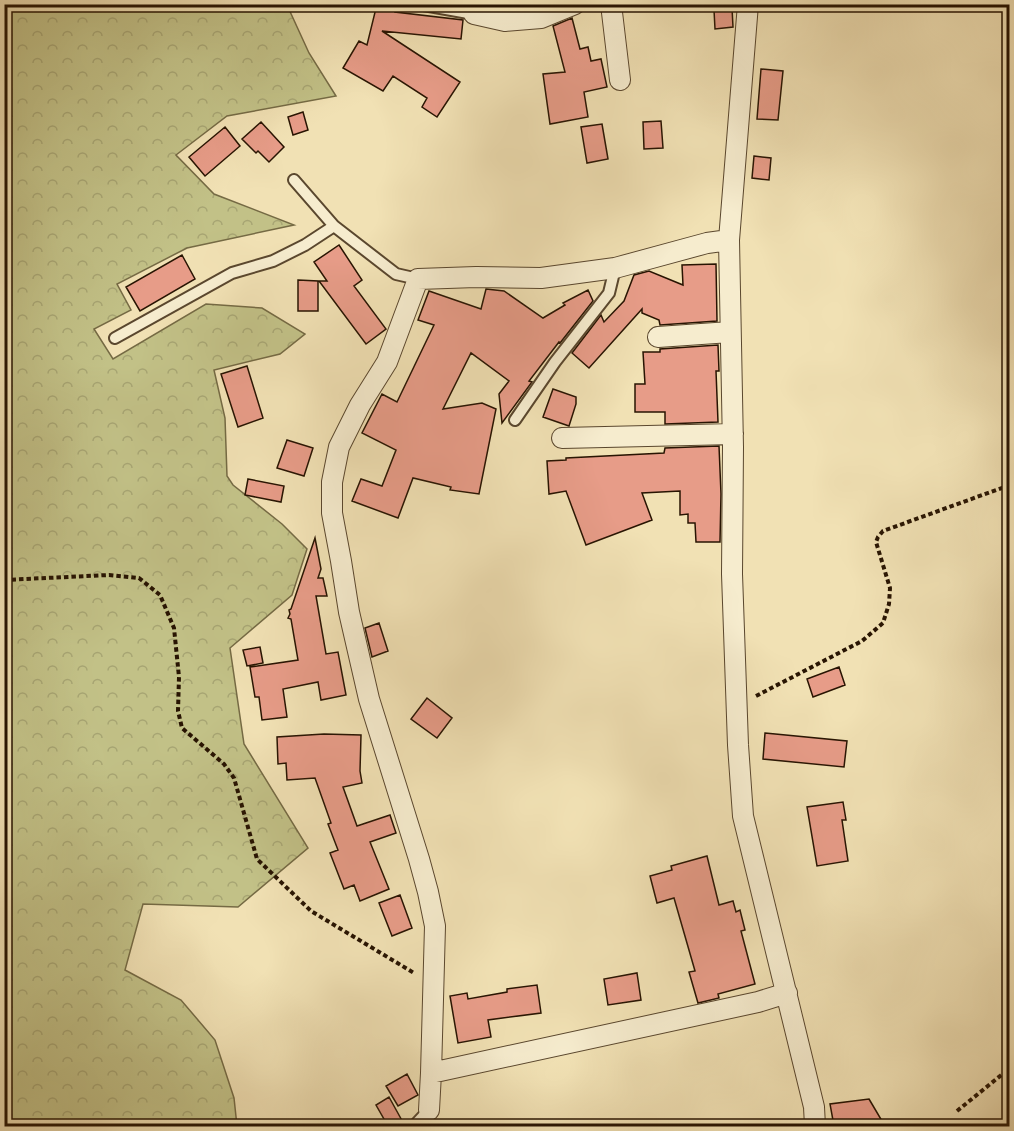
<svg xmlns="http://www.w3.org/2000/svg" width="1014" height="1131" font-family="'IM FELL DW Pica',serif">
<defs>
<pattern id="forest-crowns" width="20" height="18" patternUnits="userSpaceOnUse" patternTransform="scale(1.5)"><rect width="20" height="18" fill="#c2c187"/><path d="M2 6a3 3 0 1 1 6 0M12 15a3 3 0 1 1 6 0" fill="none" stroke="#a7a573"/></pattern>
</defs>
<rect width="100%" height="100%" fill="#f1e1b4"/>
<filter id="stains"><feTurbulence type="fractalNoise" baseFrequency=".00333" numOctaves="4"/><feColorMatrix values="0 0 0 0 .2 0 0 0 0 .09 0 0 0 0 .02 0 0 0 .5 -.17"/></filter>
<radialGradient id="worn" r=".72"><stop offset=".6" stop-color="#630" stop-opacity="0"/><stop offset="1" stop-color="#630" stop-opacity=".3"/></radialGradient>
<!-- forest -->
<path fill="url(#forest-crowns)" stroke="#756a44" stroke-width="1.5" d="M5 5H287L309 53 336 96 227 116 176 155 214 194 294 225 187 248 117 284 131 310 94 329 113 359 206 304 262 308 305 334 280 354 214 370 225 418 227 476 233 485 282 524 307 549 292 595 230 648 244 744 308 848 238 907 143 904 125 970 181 1000 215 1040 234 1098 237 1126H5Z"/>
<!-- building -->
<path fill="#e79c88" stroke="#281402" stroke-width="1.5" d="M377 4 396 7 395 12 463 20 461 39 382 31 460 82 437 117 422 107 427 98 393 76 383 91 343 68 359 41 367 45Z
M732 8 733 27 715 29 714 10Z
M572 18 580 49 588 47 591 61 601 59 607 87 584 92 588 117 550 124 543 74 565 72 553 26Z
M761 69 783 71 778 120 757 119Z
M303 112 308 130 293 135 288 117Z
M661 121 663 148 644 149 643 122Z
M261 122 284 147 269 162 258 151 256 153 242 139Z
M602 124 608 159 587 163 581 127Z
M225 127 240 146 205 176 189 157Z
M754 156 771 158 769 180 752 178Z
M339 245 362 280 354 286 386 329 366 344 319 281H327L314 262Z
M182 255 195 279 140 311 126 287Z
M716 264 717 321 660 325 659 320 642 313V309L589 368 572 353 601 315 604 322 624 301 634 275 649 271 683 285 682 265Z
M298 280 318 281V311H298Z
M486 289 504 291 543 318 565 305 563 303 588 290 593 301 560 343 559 342 529 381 532 382 502 423 499 394 509 381 471 353 443 409 482 403 496 409 479 494 450 490 451 487 413 478 398 518 352 501 361 479 382 486 396 450 362 433 382 394 397 402 434 325 418 320 429 291 481 309Z
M718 345 719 371H716L718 422 665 424V412H635V384H645L643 352H660V349Z
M247 366 263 418 238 427 221 374Z
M553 389 576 397V404L569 426 543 417Z
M287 440 313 448 304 476 277 468Z
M719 446 721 494 720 542H696L695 523H688V514L680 515V491L642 493 652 520 586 545 566 491 549 494 547 461 566 460V458L664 453 665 448Z
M248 479 284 486 281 502 245 495Z
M315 538 321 569 318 578H323L327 596H316L326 654 338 652 346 695 321 700 318 682 283 689 287 717 262 720 259 697H255L250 667 298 660 291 619 288 618 290 614 289 610 291 609Z
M379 623 388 651 372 657 365 628Z
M260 647 263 663 247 666 243 650Z
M839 667 845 685 813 697 807 679Z
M427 698 452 718 437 738 411 719Z
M765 733 847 741 844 767 763 759Z
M324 734 361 735 360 771 362 783 343 787 357 826 390 815 396 833 370 842 389 889 360 901 354 885 344 889 330 853 338 850 328 824 331 823 315 778 287 780 286 763 278 764 277 737Z
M843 802 846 820H842L848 861 817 866 807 807Z
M707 856 719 905 733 901 736 912 740 910 745 930 741 931 755 984 718 994 719 998 698 1003 689 972 695 971 674 898 657 903 650 876 672 870 671 866Z
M400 895 412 928 392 936 379 903Z
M637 973 641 1000 608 1005 604 979Z
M537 985 541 1013 488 1020 491 1037 458 1043 450 996 467 993 468 999 507 992V989Z
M407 1074 418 1095 398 1106 386 1086Z
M389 1097 405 1126H388L376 1105Z
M869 1099 885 1126H834L830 1104Z"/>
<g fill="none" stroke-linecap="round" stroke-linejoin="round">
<!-- lane casing -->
<g stroke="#5a472e" stroke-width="14">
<path id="lane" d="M418 4 474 14
M294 180 334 226 396 274 418 279
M115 338 232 273 273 261 305 245 334 226
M515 420 555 362 609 293 615 268
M414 1126 429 1110"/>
</g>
<!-- street casing -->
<g stroke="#5a472e" stroke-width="22">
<path id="street" d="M611 4 620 80
M748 4 729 240 733 447 732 574 738 745 743 816 814 1107 815 1126
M474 14 505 21 541 18 575 4
M729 240 707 243 615 268 541 278 476 277 418 279 387 362 360 405 339 447 332 482V513L341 561 349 612 369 699 419 859 428 892 435 926 431 1073 758 1002 787 993
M658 337 730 332
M562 438 733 434
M429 1110 431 1073"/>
</g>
<!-- path -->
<path stroke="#281402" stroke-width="4" stroke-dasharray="4.5 3" stroke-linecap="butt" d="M4 580 109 575 139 578 160 595 174 628 179 677 178 711 182 728 224 764 234 778 257 859 311 911 414 973
M756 696 862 641 883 623 889 604 890 588 876 542 878 537 883 531 1010 485
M957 1111 1010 1068"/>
<!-- lane -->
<use href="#lane" stroke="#f6ecce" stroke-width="10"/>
<!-- street -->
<use href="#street" stroke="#f6ecce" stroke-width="20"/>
</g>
<!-- margin -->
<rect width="1014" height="1131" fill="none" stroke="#f1e1b4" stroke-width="24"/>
<rect x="6" y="6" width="1002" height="1119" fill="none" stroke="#281402" stroke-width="3"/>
<rect x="12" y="12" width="990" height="1107" fill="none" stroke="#281402" stroke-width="1.5"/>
<rect width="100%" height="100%" filter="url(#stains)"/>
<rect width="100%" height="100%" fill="url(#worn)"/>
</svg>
